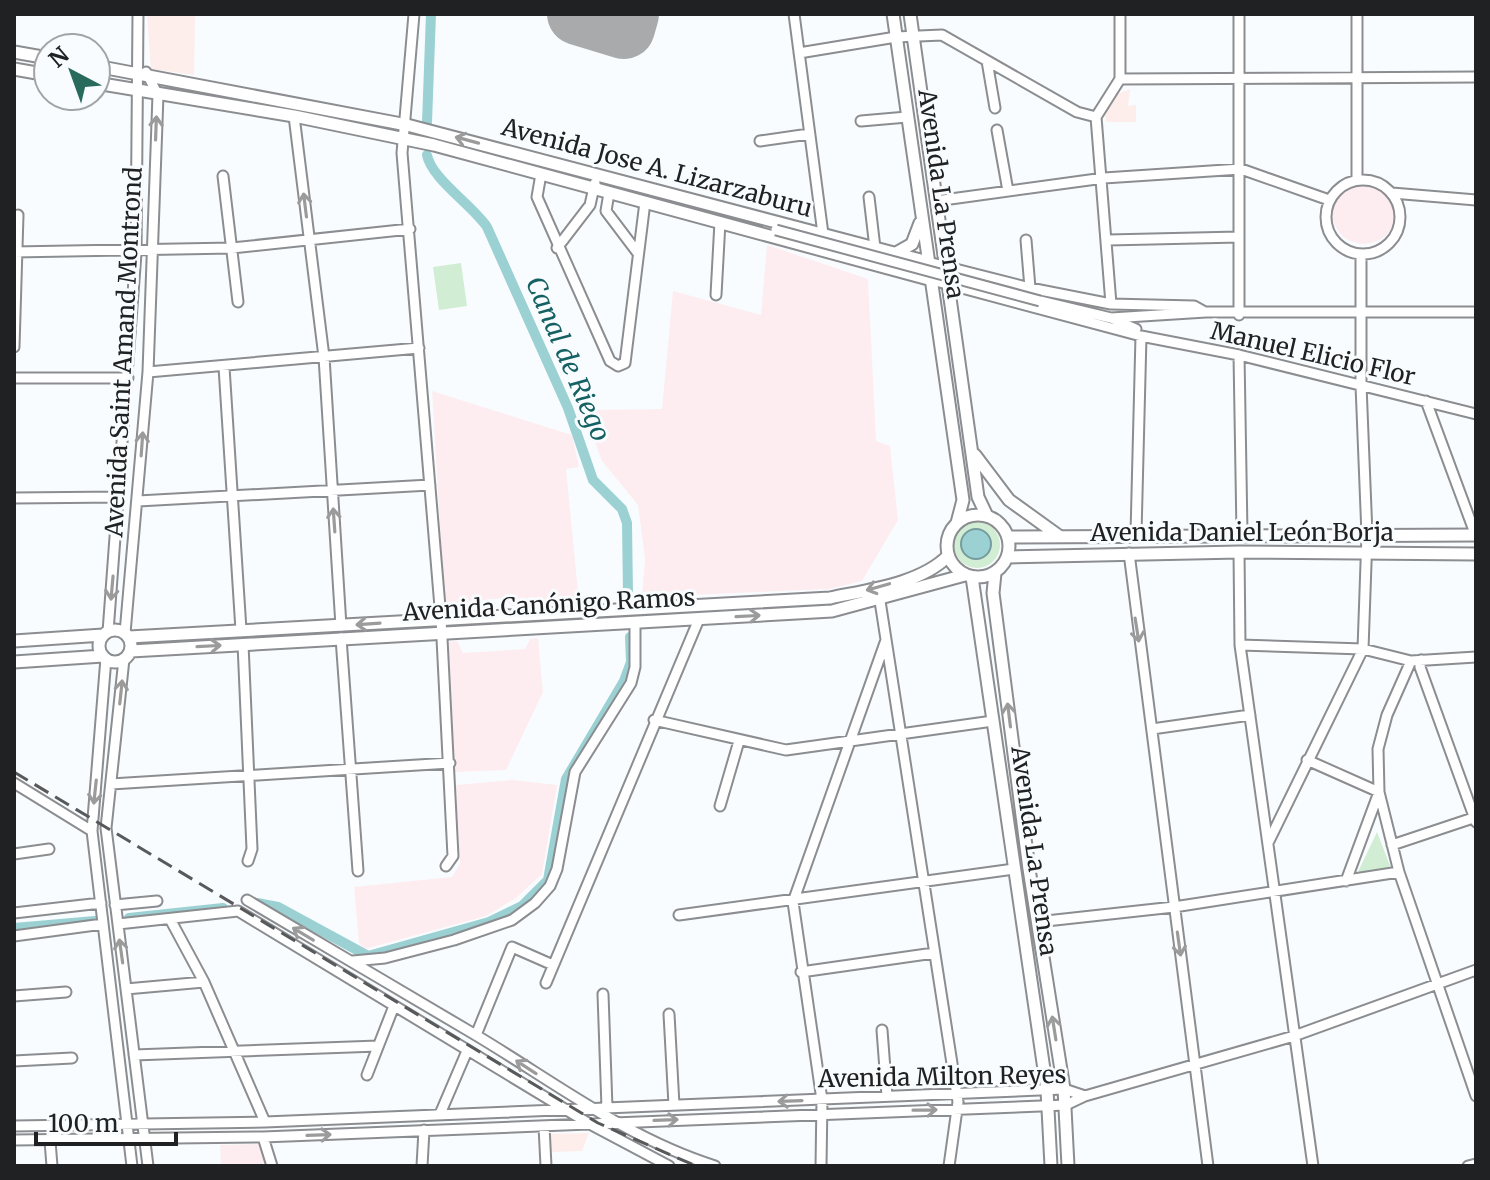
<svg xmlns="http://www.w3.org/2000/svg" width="1490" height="1180" font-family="Merriweather,serif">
<rect width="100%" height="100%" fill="#f9fcfe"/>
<!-- commercial -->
<path fill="#fdedeb" d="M147 14H195L194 75 151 69Z
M1130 89 1128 106 1136 105V122H1106L1105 114 1115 95Z
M589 1133 582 1151 551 1152 550 1134Z"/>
<!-- education -->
<path fill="#fdedf0" d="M1332 212a32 32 0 1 1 64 0a32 32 0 1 1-64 0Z
M767 245 868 279 876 441 890 446 898 520 862 581 829 589 642 597 645 559 638 505 602 461 583 410 662 409 673 291 761 315Z
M432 391 572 435 579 467 566 469 579 602 512 606 504 598 463 602 462 607 445 609Z
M538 638 543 692 506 770 455 772 448 642 457 641 463 653 525 649 530 639Z
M512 780 557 785 542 874 516 898 486 916 365 949 359 943 354 887 452 877 460 863 456 785Z
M261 1144 266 1166H221L220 1145Z"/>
<!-- green -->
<path fill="#d1edd3" d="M461 263 467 306 439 310 433 267Z
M954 545a23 23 0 1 1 46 0a23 23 0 1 1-46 0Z
M1377 832 1392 871 1357 874Z"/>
<!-- water -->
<path fill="#9bd1d3" stroke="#769c9e" stroke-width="2" d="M961 544a15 15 0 1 1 30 0a15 15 0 1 1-30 0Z"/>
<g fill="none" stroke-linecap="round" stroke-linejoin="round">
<!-- canal -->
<path stroke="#9bd1d3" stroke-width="10" d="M427 122 431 14
M427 155C431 178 472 205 487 227L568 408 593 480 622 509 627 523 628 595
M257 903 278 907 368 956 489 922 522 906 548 880 566 779 624 681 631 662 630 637
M129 918 223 908
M14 928 95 921"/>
<!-- runway -->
<path stroke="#a8aaac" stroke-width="62" d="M578 14 624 28 628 14"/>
<!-- minor casing -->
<g stroke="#8b8d90" stroke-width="13">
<path id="minor" d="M414 14 402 153 441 619 453 856 446 866
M794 14 823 234
M799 53 896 37 942 35 1077 112 1096 117
M987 61 995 108
M1120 79 1476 77
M1120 79V14
M294 116 324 357 341 626
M1096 117 1111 304
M1096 117 1120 79
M861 121 907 117
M997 130 1008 191
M760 141 809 134
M541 174 537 197 610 361 618 366 625 363 645 202
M223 176 238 302
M1357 180V14
M1326 217a37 37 0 1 1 74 0a37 37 0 1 1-74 0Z
M609 193 606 211 637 252
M1392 193 1476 200
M869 197 875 248
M936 201 1104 178 1241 169 1329 200
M1026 240 1030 288
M1108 240 1239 237
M557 248 590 205 595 183
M14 252 232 248 410 229
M928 262 1030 288 1111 304 1194 306 1203 311
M932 280 1141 336 1239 355 1476 414
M716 295 720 222
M1040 301 1111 318 1136 329
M1239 315V14
M1111 318 1206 312H1476
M14 347 18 215
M1239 355 1242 533
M224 367 241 630
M148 372 419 348
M14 378H128
M1426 401 1476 536
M14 498 120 497
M138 501 430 485
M1136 534 1141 336
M1239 552 1240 645 1313 1166
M1129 553 1208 1166
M880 601 958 1102 949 1166
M108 632 136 253 138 14
M125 633 148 372 158 95 146 72
M341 638 358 871
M243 644 252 849 248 861
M1240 645 1363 649 1411 661 1476 657
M106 658 92 831 132 1166
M124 659 106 828 148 1166
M1421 660 1420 667 1476 822
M1411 661 1387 715 1378 749 1379 792 1399 872 1476 1096
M654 720 786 750 993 721
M1152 729 1250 715
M1307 760 1379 792
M14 783 92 831
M111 784 450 763
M720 806 739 741
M1269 841 1363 649 1367 535 1361 385V254
M1392 845 1476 817
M14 854 49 849
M1346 881 1379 792
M247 900C322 945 399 989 474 1034 553 1081 626 1138 715 1166
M115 905 157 901
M14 913 101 903
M679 915 1014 869
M170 919 204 982 265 1122
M1037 922 1174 907 1399 872
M118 924 238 911 588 1123 669 1166
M14 936 103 924
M353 961 385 958 454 940 512 920 535 903 550 886 557 869 575 772 631 683 635 667V622
M801 972 934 953
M546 983 699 619
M126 989 204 982
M603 994 607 1108
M14 996 66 992
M669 1014 674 1105
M882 1030 887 1096
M476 1035 512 947 553 965
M134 1055 378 1046
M14 1061 72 1058
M367 1075 394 1006
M440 1114 467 1051
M14 1126 265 1122 1064 1089 1085 1096
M544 1126 546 1166
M263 1137 272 1166
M14 1140 263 1137 1066 1105 1085 1096 1294 1036 1476 970
M50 1141 52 1166
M422 1166 424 1130
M821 1166 822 1100 793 902 886 640
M1468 1166 1476 1164"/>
</g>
<!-- major casing -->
<g stroke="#8b8d90" stroke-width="15">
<path id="major" d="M893 14 963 500 957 523
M910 14 978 497 987 516
M14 52 48 58
M96 66 407 125 928 262
M14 69 48 75
M96 83 294 116 434 145 932 280
M896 253 912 244 920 223
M975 455 1009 500 1059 536
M947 546a31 31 0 1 1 62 0a31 31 0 1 1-62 0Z
M1008 537 1476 535
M1008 557 1239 552 1476 554
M995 573 993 593 1029 869 1064 1089 1068 1166
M972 577 1047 1090 1051 1166
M99 646a16 16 0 1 1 32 0a16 16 0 1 1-32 0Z
M129 637 830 598C868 590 920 584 948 556
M14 641 103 635
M131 651 832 611 965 575
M14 662 103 656"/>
</g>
<!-- minor -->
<use href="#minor" stroke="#fff" stroke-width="9"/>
<!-- major -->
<use href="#major" stroke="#fff" stroke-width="11"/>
<!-- rail -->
<path stroke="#58595a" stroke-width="3" stroke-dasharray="16 8" stroke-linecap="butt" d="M14 772 598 1123 696 1166"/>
<!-- minor-bridge casing -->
<g stroke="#8b8d90" stroke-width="13" stroke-linecap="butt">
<path id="minor-bridge" d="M776 230 1040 301"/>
</g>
<!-- minor-bridge -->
<use href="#minor-bridge" stroke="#fff" stroke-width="9"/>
</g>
<!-- one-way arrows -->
<defs><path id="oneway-shaft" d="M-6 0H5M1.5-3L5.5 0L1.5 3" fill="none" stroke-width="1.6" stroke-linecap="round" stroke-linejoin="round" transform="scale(2)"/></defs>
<g stroke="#9b9b9c">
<use href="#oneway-shaft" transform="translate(156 128) rotate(-88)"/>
<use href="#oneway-shaft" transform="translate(467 140) rotate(-165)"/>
<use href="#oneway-shaft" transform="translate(305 205) rotate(-97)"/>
<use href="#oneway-shaft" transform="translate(142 444) rotate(-86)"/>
<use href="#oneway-shaft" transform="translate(334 520) rotate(-94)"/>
<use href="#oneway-shaft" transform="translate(878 587) rotate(164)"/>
<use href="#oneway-shaft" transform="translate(112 588) rotate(95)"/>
<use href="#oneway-shaft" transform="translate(748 616) rotate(-3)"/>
<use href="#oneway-shaft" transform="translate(368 624) rotate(176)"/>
<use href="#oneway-shaft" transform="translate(1137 630) rotate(81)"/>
<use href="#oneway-shaft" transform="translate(209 646) rotate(-3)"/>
<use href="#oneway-shaft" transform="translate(121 692) rotate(-84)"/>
<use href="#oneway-shaft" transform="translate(1009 715) rotate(-97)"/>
<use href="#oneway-shaft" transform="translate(95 792) rotate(96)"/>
<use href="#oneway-shaft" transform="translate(303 934) rotate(-149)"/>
<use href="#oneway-shaft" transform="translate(1179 944) rotate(82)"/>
<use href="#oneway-shaft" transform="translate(121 951) rotate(-98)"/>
<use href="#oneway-shaft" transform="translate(1054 1028) rotate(-99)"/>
<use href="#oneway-shaft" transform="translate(526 1067) rotate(-147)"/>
<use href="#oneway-shaft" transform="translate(790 1101) rotate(178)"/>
<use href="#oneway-shaft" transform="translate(925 1110) rotate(-1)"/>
<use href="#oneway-shaft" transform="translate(666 1120) rotate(-2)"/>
<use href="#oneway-shaft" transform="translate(319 1135) rotate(-2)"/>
</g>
<g text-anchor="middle" stroke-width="6" stroke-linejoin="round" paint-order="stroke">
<!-- street labels -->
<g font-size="24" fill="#202122" stroke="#f9fcfe">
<text transform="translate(657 168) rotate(15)" y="8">Avenida Jose A. Lizarzaburu</text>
<text transform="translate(941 194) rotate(82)" y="8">Avenida La Prensa</text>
<text transform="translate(124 352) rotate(-87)" y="8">Avenida Saint Amand Montrond</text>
<text transform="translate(1313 354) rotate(13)" y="8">Manuel Elicio Flor</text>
<text x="1242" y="541">Avenida Daniel León Borja</text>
<text transform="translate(549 605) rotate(-3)" y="8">Avenida Canónigo Ramos</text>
<text transform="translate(1034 851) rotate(82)" y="8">Avenida La Prensa</text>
<text transform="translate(942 1077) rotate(-1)" y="8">Avenida Milton Reyes</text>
</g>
<!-- water labels -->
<g font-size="26" font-style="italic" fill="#156062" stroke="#f9fcfe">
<text transform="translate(568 359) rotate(67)" y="9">Canal de Riego</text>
</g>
</g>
<!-- border -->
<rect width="1490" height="1180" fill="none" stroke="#202122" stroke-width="32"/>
<!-- north arrow -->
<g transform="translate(72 72) rotate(319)"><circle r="38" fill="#f9fcfe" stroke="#a2a4a6" stroke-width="2"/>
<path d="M0-6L14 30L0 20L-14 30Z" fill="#286b5d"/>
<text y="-12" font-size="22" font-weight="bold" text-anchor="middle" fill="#202122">N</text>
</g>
<!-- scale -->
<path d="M36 1132v12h140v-12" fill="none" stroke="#202122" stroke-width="4"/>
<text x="48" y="1132" font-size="24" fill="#202122" stroke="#f9fcfe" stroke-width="6" paint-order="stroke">100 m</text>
</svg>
